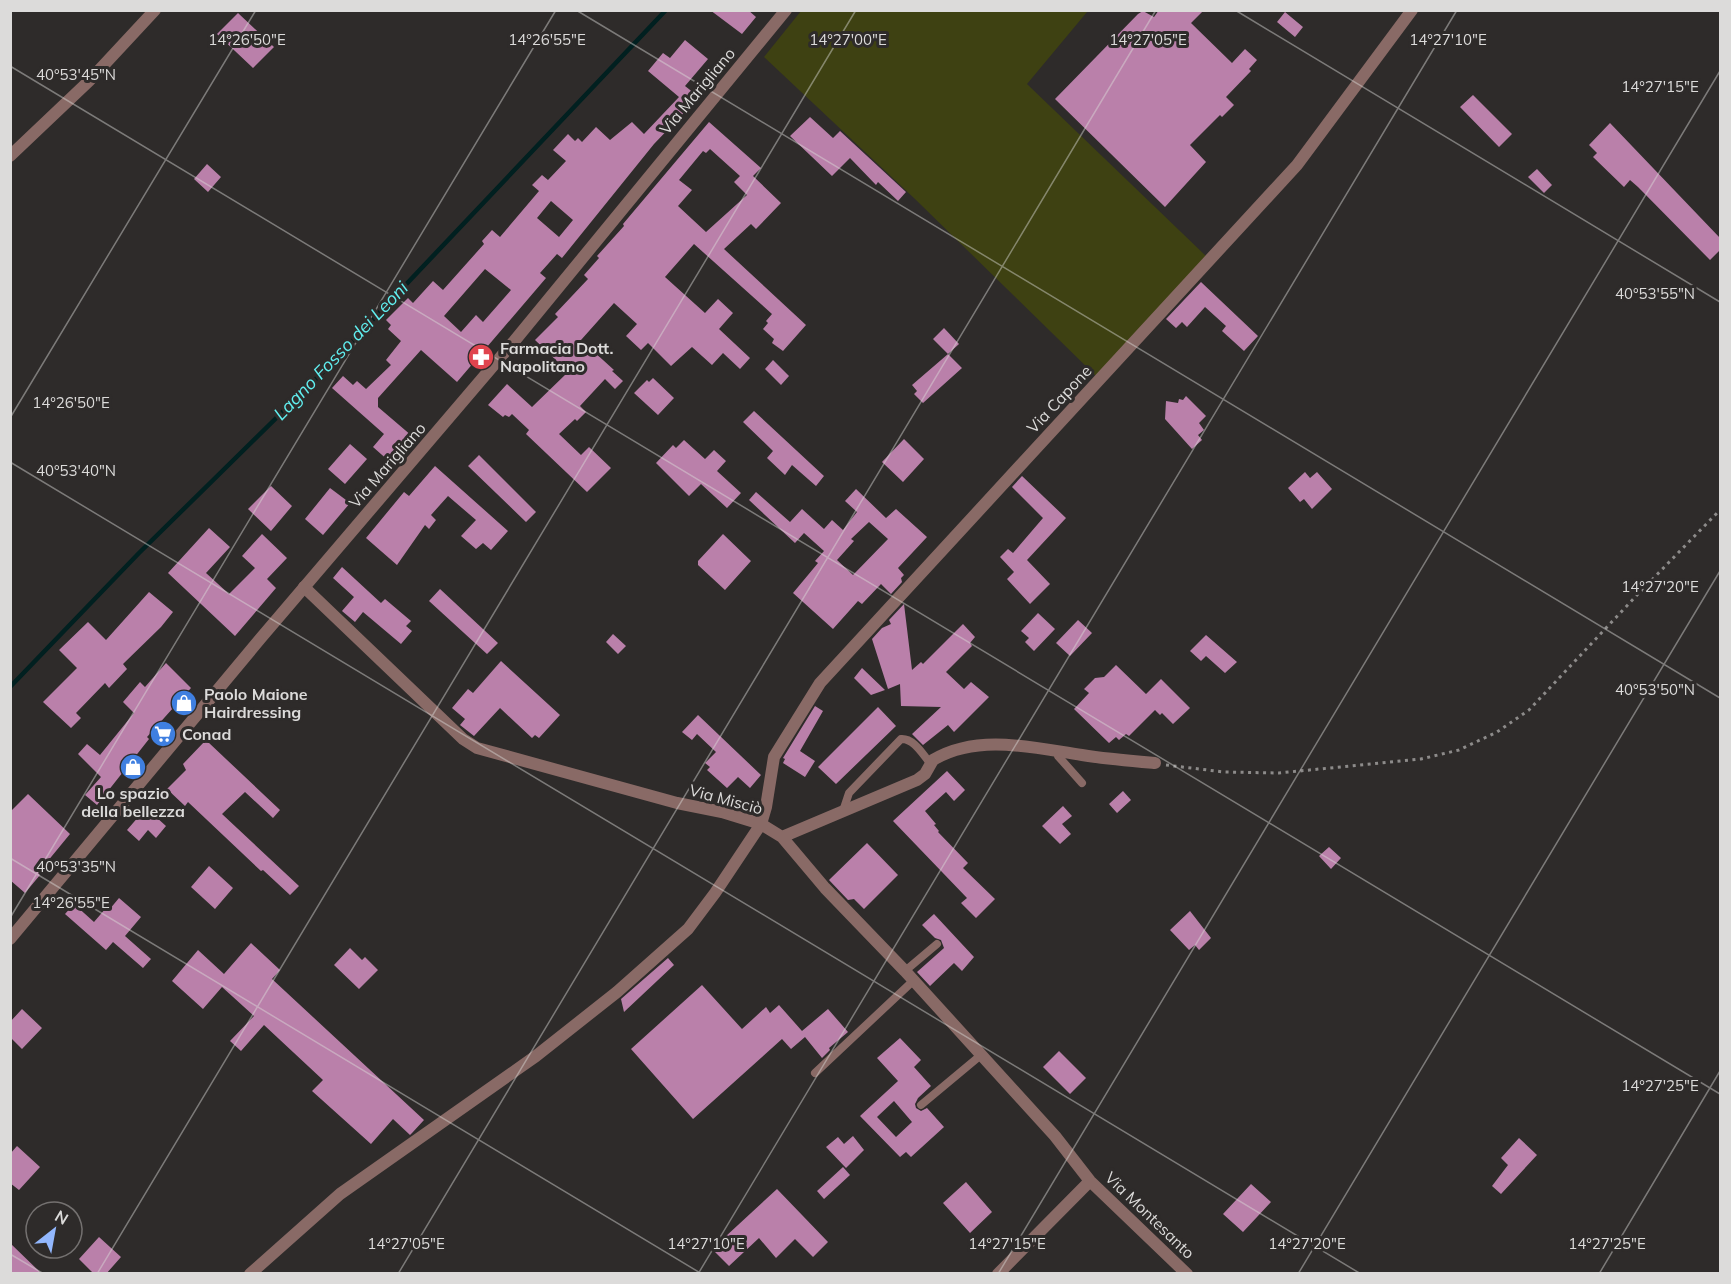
<svg xmlns="http://www.w3.org/2000/svg" width="1731" height="1284" font-family="Mulish,sans-serif">
<rect width="100%" height="100%" fill="#2e2b2a"/>
<!-- green -->
<path fill="#3e4112" d="M801 11H1085L1087 12 1027 84 1207 257 1097 377 915 199 764 57Z"/>
<g fill="none" stroke-linecap="round" stroke-linejoin="round">
<!-- stream -->
<path stroke="#012020" stroke-width="4.5" d="M10 687 139 553 325 370 666 10"/>
</g>
<!-- building -->
<path fill="#ba80aa" fill-rule="evenodd" d="M710 10H748L756 17 742 34Z
M1159 10H1204L1191 23 1232 63 1245 49 1257 60 1249 69 1251 71 1226 97 1234 105 1222 117 1220 115 1190 145 1206 162 1165 207 1055 99 1138 14 1143 11 1154 17Z
M1285 12 1303 27 1295 37 1277 22Z
M238 13 274 47 253 68 217 34Z
M685 40 708 59 685 86 699 97 654 144 562 258 557 254 540 273 546 278 457 382 421 350 378 398V407L412 436 390 462 373 447 384 434 332 388 343 376 353 385 357 381 366 389 391 365 386 360 401 341 388 329 391 325 386 320 408 298 413 303 433 281 443 290 484 244 482 241 492 230 500 237 539 191 532 185 542 175 548 180 566 161 553 150 568 134 575 141 578 138 582 142 596 127 610 140 632 122 644 134 679 97 648 71 663 53 670 58ZM551 201 573 220 559 237 537 218ZM485 269 511 290 483 322 476 315 461 332 444 316Z
M1473 95 1512 134 1499 147 1460 107Z
M810 117 833 138 840 131 906 192 898 201 878 182 876 185 850 158 832 176 790 136Z
M709 122 761 168 753 176 781 203 756 229 751 224 724 249 806 325 783 351 772 343 774 339 763 329 768 323 766 321 772 314 694 244 665 277 705 313 718 299 733 313 719 329 750 358 740 369 723 353 712 365 692 347 671 366 648 343 641 350 626 336 637 324 614 303 581 340 614 370 612 371 623 381 615 389 605 379 580 406 586 412 577 421 575 419 559 434 581 455 589 447 611 468 587 492 526 434 529 430 512 414 509 417 505 415 503 417 488 405 507 384 532 407 567 373 561 368 562 366 535 340 558 317 555 314 588 279 584 275 599 258 597 256 624 226 623 224ZM710 149 740 176 734 182 747 195 706 232 678 206 692 190 679 180 703 151 706 153Z
M1610 123 1720 238V250L1710 260 1638 187 1630 180 1624 187 1593 157 1597 153 1589 145Z
M207 164 221 177 208 192 194 179Z
M1537 169 1552 185 1544 193 1528 177Z
M1201 282 1258 336 1244 351 1222 331 1226 326 1205 307 1187 327 1182 322 1176 328 1166 319Z
M944 328 959 344 948 354 933 339Z
M948 354 962 368 923 403 914 394 917 391 912 385Z
M773 360 789 376 781 385 765 369Z
M653 378 674 398 658 415 634 393 647 380 649 382Z
M1186 396 1206 416 1199 423 1204 430 1198 435 1202 440 1192 449 1165 419 1166 401 1178 403 1179 399 1183 400Z
M754 411 824 476 816 486 792 465 785 475 767 458 773 451 743 422Z
M904 439 924 459 903 482 882 462Z
M684 440 705 459 714 450 726 461 717 471 741 493 727 508 701 484 689 496 656 463 673 445 676 448Z
M350 444 367 459 345 484 328 469Z
M479 455 536 512 526 522 468 466Z
M435 466 508 531 491 550 483 543 476 549 461 536 476 520 448 496 431 515 436 520 429 529 425 525 397 565 366 538 404 492 409 496Z
M1305 472 1310 478 1317 472 1332 489 1312 509 1304 499 1300 502 1288 488Z
M1022 476 1066 518 1027 560 1050 584 1030 604 1007 579 1014 572 1000 557 1008 549 1013 553 1043 518 1012 487Z
M271 486 292 506 271 531 248 509Z
M330 488 350 503 323 535 305 519Z
M856 489 886 518 896 509 927 537 898 568 904 575 901 578 902 582 891 594 881 584 862 604 858 601 833 629 793 593 818 563 815 561 824 551 804 533 795 543 749 500 756 492 790 522 802 509 824 529 832 520 843 530 857 512 845 501ZM869 522 888 539 853 575 837 560 854 541 851 539Z
M209 528 230 547 206 573 229 594 255 568 242 556 262 534 287 558 267 579 276 588 235 636 168 573Z
M723 534 751 561 725 590 698 565V561Z
M342 567 381 603 385 599 411 621 406 626 412 631 401 644 363 612 355 622 342 611 354 597 333 578Z
M440 589 498 643 487 654 429 601Z
M149 592 173 612 161 627 123 664 127 669 109 688 105 683 76 713 81 718 71 728 43 702 77 668 59 650 88 622 106 640Z
M904 604 912 670 921 662 923 664 963 624 975 637 970 643 972 646 946 672 964 689 971 682 989 697 954 732 948 725 923 745 912 734 941 707 901 706 900 684 888 689 872 639 882 628 891 624 889 620Z
M1038 613 1055 629 1034 651 1025 642 1029 638 1021 631Z
M1078 620 1092 633 1070 656 1056 643Z
M613 634 626 646 618 654 606 642Z
M1206 635 1237 662 1225 673 1206 656 1201 661 1190 651Z
M501 661 560 715 539 738 535 735 532 738 500 708 474 736 460 725 465 719 452 708 468 689 473 693Z
M166 663 191 688 147 737 149 739 97 805 85 795 101 777 78 754 87 744 100 755 134 713 123 702 140 682 145 687Z
M1116 665 1146 694 1161 679 1190 708 1173 724 1162 713 1160 715 1155 710 1129 736 1126 734 1119 740 1116 737 1109 743 1074 709 1089 693 1084 689 1095 678 1104 677Z
M862 668 885 690 871 695 854 678Z
M815 706 823 711 800 751 815 761 805 777 783 763 785 759 783 758Z
M878 707 896 726 836 784 818 767Z
M698 715 761 775 750 788 738 777 727 788 707 770 710 767 705 763 716 752 697 734 692 740 682 732Z
M205 741 207 743 208 742 280 810 273 818 245 792 222 814 299 886 290 895 263 870 261 871 188 802 185 806 167 789 186 770 183 764Z
M947 771 965 790 954 801 946 792 925 811 936 824 934 825 939 831 938 832 968 863 963 868 995 899 976 918 961 903 967 898 893 821Z
M1123 791 1131 800 1117 813 1109 804Z
M28 794 70 834 38 873 40 875 25 893 10 880V812Z
M1063 806 1072 816 1062 824 1071 834 1060 844 1042 826Z
M146 808 166 826 156 838 148 830 139 841 127 830Z
M867 843 898 875 864 909 854 899 848 900 829 880Z
M1329 847 1341 858 1331 869 1319 856Z
M209 866 233 888 215 909 191 887Z
M119 898 141 917 125 936 151 959 143 968 113 942 106 950 65 914 74 904 94 922 106 908 109 910Z
M1190 911 1211 938 1199 950 1195 945 1189 950 1170 930Z
M934 914 974 957 962 971 954 963 930 986 917 972 944 948 941 940 935 938 922 925Z
M251 943 280 970 272 979 424 1120 412 1133 410 1135 393 1119 371 1144 312 1091 323 1080 264 1025 241 1051 230 1041 254 1016 222 987 203 1009 172 981 198 950 224 974Z
M350 948 362 960 365 957 378 970 359 989 334 965Z
M668 958 674 965 624 1012 621 999Z
M702 985 742 1029 766 1007 770 1013 779 1005 802 1031 828 1009 848 1032 829 1048 830 1050 822 1058 805 1037 791 1049 782 1039 693 1119 631 1049Z
M22 1009 42 1028 22 1049 10 1037V1022Z
M900 1038 921 1060 914 1067 931 1086 918 1098 915 1104 916 1108 921 1111 927 1108 944 1127 911 1157 906 1152 900 1157 860 1116 898 1081 877 1058ZM894 1101 912 1122 896 1137 877 1117Z
M1059 1051 1086 1078 1070 1094 1043 1067Z
M853 1136 864 1150 846 1168 826 1147 838 1137 844 1144Z
M1519 1138 1537 1155 1501 1194 1492 1186 1508 1165 1501 1158Z
M17 1146 40 1167 19 1190 10 1183V1154Z
M843 1167 850 1175 824 1199 817 1191Z
M966 1182 992 1212 970 1233 943 1203Z
M1251 1184 1271 1202 1243 1232 1223 1214Z
M777 1189 828 1242 813 1257 795 1239 776 1258 759 1238 729 1266 712 1249Z
M99 1237 121 1257 106 1274H94L79 1259Z
M10 1243 42 1274H10Z"/>
<g fill="none" stroke-linecap="round" stroke-linejoin="round">
<!-- path -->
<path stroke="#8d8b8a" stroke-width="3" stroke-dasharray="3 4.5" stroke-linecap="butt" d="M1166 765 1224 772 1279 773 1421 759 1459 750 1497 732 1529 710 1638 594 1720 510"/>
<!-- service -->
<path stroke="#896a66" stroke-width="8" d="M1058 751V756L1082 783
M843 811 849 793 901 739C914 738 923 755 931 764
M905 971 937 944
M815 1073 913 981
M921 1105 981 1055"/>
<!-- minor -->
<path stroke="#896a66" stroke-width="12" d="M10 156 89 81 155 10
M304 587 463 739 477 748 677 803 722 812 761 824 782 837 825 888 905 971 1055 1136 1090 1181 1187 1274
M782 837 917 780 925 774 933 760C978 733 1034 748 1082 755 1106 759 1131 761 1155 763
M250 1274 340 1194 536 1056 617 992 688 929 715 893 761 824 766 807 774 757 820 683 1297 165 1412 10
M998 1274 1090 1181"/>
<!-- tertiary -->
<path stroke="#896a66" stroke-width="12" d="M10 939 260 639 516 339 786 10"/>
</g>
<!-- ticks -->
<path fill="none" stroke="#dcdbda" stroke-width="1.5" stroke-opacity="0.45" d="M576 10 1720 698M1235 10 1720 302M10 66 1720 1094M10 418 256 10M10 462 1361 1274M10 858 702 1274M10 918 556 10M10 1254 44 1274M97 1274 856 10M398 1274 1156 10M698 1274 1457 10M998 1274 1720 71M1298 1274 1720 571M1599 1274 1720 1071"/>
<!-- icons -->
<defs>
<g id="pharmacy-disc" transform="scale(1.35)"><circle r="9.5" fill="#e0444e" stroke="#2e2b2a"/><path d="M-2-6h4v4h4v4h-4v4h-4v-4h-4v-4h4Z" fill="#fff"/></g>
<g id="shop-disc" transform="scale(1.35)"><circle r="9.5" fill="#3f7fe0" stroke="#2e2b2a"/><path d="M-5-2.5h2.3a2.7 3.5 0 0 1 5.4 0H5L5.5 6h-11ZM-1.5-2.5h3a1.5 2.3 0 0 0-3 0Z" fill="#fff"/></g>
<g id="supermarket-disc" transform="scale(1.35)"><circle r="9.5" fill="#3f7fe0" stroke="#2e2b2a"/><path d="M-6-5.5h2.5l.6 2H6L4.5 2H-2.5L-4.4-4H-6ZM-1.5 3.2a1.3 1.3 0 1 0 .1 0ZM3 3.2a1.3 1.3 0 1 0 .1 0Z" fill="#fff"/></g>
</defs>
<g fill-rule="evenodd">
<use href="#pharmacy-disc" x="481" y="357"/>
<use href="#shop-disc" x="184" y="703"/>
<use href="#supermarket-disc" x="163" y="734"/>
<use href="#shop-disc" x="133" y="767"/>
</g>
<g text-anchor="middle" stroke-width="6" stroke-linejoin="round" paint-order="stroke">
<!-- street labels -->
<g font-size="16" fill="#dcdbda" stroke="#2e2b2a">
<text transform="translate(697 91) rotate(-50)" y="6">Via Marigliano</text>
<text transform="translate(1059 399) rotate(-47)" y="6">Via Capone</text>
<text transform="translate(387 465) rotate(-49)" y="6">Via Marigliano</text>
<text transform="translate(726 799) rotate(15)" y="6">Via Misciò</text>
<text transform="translate(1150 1215) rotate(44)" y="6">Via Montesanto</text>
</g>
<!-- poi labels -->
<g font-size="16" font-weight="bold" fill="#dcdbda" stroke="#2e2b2a" text-anchor="start">
<text x="500" y="354">Farmacia Dott.<tspan x="500" dy="18">Napolitano</tspan></text>
<text x="204" y="700">Paolo Maione<tspan x="204" dy="18">Hairdressing</tspan></text>
<text x="182" y="740">Conad</text>
<text x="133" y="799" text-anchor="middle">Lo spazio<tspan x="133" dy="18">della bellezza</tspan></text>
</g>
<!-- water labels -->
<g font-size="18" font-style="italic" fill="#61eff0" stroke="#2e2b2a">
<text transform="translate(341 351) rotate(-46)" y="6">Lagno Fosso dei Leoni</text>
</g>
</g>
<g font-size="15" text-anchor="middle" fill="#dcdbda" stroke="#2e2b2a" stroke-width="6" stroke-linejoin="round" paint-order="stroke">
<text x="247" y="45">14°26'50"E</text>
<text x="547" y="45">14°26'55"E</text>
<text x="848" y="45">14°27'00"E</text>
<text x="1148" y="45">14°27'05"E</text>
<text x="1448" y="45">14°27'10"E</text>
<text x="76" y="80">40°53'45"N</text>
<text x="1660" y="92">14°27'15"E</text>
<text x="1655" y="299">40°53'55"N</text>
<text x="71" y="408">14°26'50"E</text>
<text x="76" y="476">40°53'40"N</text>
<text x="1660" y="592">14°27'20"E</text>
<text x="1655" y="695">40°53'50"N</text>
<text x="76" y="872">40°53'35"N</text>
<text x="71" y="908">14°26'55"E</text>
<text x="1660" y="1091">14°27'25"E</text>
<text x="406" y="1249">14°27'05"E</text>
<text x="706" y="1249">14°27'10"E</text>
<text x="1007" y="1249">14°27'15"E</text>
<text x="1307" y="1249">14°27'20"E</text>
<text x="1607" y="1249">14°27'25"E</text>
</g>
<!-- border -->
<rect width="1731" height="1284" fill="none" stroke="#dcdbda" stroke-width="24"/>
<!-- north arrow -->
<g transform="translate(54 1230) rotate(31)"><circle r="28" fill="#2e2b2a" stroke="#747170" stroke-width="1.5"/>
<path d="M0-4.5L10 22L0 15L-10 22Z" fill="#92b7fd"/>
<text y="-9" font-size="16" font-weight="bold" text-anchor="middle" fill="#dcdbda">N</text>
</g>
</svg>
